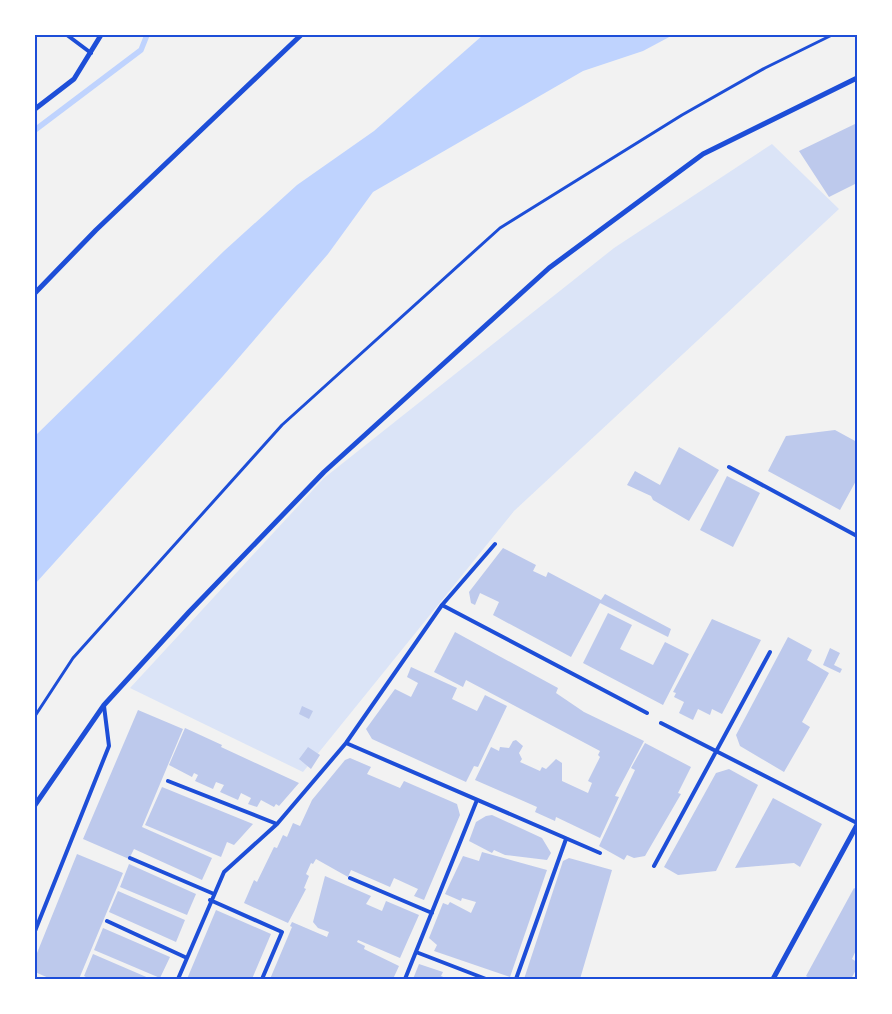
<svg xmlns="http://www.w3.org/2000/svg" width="892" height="1014" font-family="Jost,sans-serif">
<rect width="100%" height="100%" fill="#f2f2f2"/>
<!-- green -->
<path fill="#dbe4f7" d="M772 144 839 209 514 511 303 772 130 688 324 478 614 248Z"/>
<!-- water -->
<path fill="#bfd3fe" d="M483 35H673L643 51 583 71 373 192 328 254 223 376 35 584V436L224 251 297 185 374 131Z"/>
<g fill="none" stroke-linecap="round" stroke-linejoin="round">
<!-- stream -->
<path stroke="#bfd3fe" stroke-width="5.5" d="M35 130 141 50 147 35"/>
</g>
<!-- building -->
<path fill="#bdc9ec" d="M857 123V183L829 197 799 151Z
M835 430 857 442V479L840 510 768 471 786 436Z
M679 447 719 470 689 521 653 500 651 496 627 485 635 471 660 485Z
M727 476 760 493 733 547 700 530Z
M503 548 536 565 533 571 546 577 548 572 601 600 605 594 671 629 668 637 600 603 571 657 493 615 499 602 480 593 475 605 471 603 469 592Z
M608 613 632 625 620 649 653 665 665 642 689 654 663 705 583 663Z
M712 619 761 640 722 714 712 709 710 715 698 709 693 720 679 713 684 702 674 697 676 693 673 692Z
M455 632 558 688 556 693 584 712 644 741 615 796 619 797 600 838 556 817 555 821 535 812 537 807 475 780 491 747 499 751 500 747 509 748 513 741 516 740 523 746 519 753 522 759 520 762 540 771 542 767 546 769 556 759 562 763V781L588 793 592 783 588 781 600 757 598 755 600 751 466 680 463 687 434 672Z
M788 637 812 650 807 660 829 673 802 722 810 727 784 772 740 746 736 735Z
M830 648 840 653 834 665 842 669 840 673 823 665Z
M411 667 457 688 452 699 477 711 485 695 507 706 478 767 474 766 466 782 372 739 366 729 395 689 411 697 418 683 407 677Z
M302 706 313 711 309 719 299 714Z
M138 710 183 729 142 827 212 858 202 880 134 849 129 859 83 839Z
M185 728 222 745 221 747 299 783 279 806 276 804 274 807 261 800 257 807 248 804 251 798 241 793 238 800 220 792 224 785 216 782 213 789 195 781 198 775 194 773 192 777 169 765Z
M645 743 691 767 678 793 681 794 645 856 634 858 627 855 624 860 599 846 635 770 631 768Z
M308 747 320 755 311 769 299 759Z
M350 758 371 767 367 774 400 788 404 781 457 804 460 815 424 900 414 896 418 889 394 878 390 887 351 870 348 877 316 859 313 864 311 863 306 874 309 876 304 888 306 889 288 923 244 903 254 880 257 882 274 847 277 848 283 835 287 837 293 823 300 826 312 800 345 760Z
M729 769 758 785 716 871 678 875 664 867 716 773Z
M162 787 253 824 234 845 227 842 221 857 145 825Z
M773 798 822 824 800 867 794 863 735 868Z
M492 815 542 838 551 853 547 860 505 855 494 850 492 853 469 841 476 822 486 816Z
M482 852 547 870 510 977 434 951 437 945 429 938 443 903 448 905 450 902 471 913 476 902 462 898 461 901 445 894 463 856 479 861Z
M77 854 123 873 79 979H51L35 972V958Z
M569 858 612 870 580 979H524L563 861Z
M129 864 196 894 187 915 120 887Z
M325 876 371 896 366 904 382 911 386 901 419 915 400 958 358 940 357 942 365 946 364 949 399 966 393 979H270L292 927 290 926 292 922 327 937 329 932 318 928 313 922Z
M854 888 857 890V948L852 959 857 962V968L851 979H811L806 976Z
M118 891 185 920 176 942 109 912Z
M216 910 271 934 252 979H187Z
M103 928 170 957 160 978 94 950Z
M93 954 151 979H90L84 976Z
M419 964 443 972 441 976 448 979H413Z"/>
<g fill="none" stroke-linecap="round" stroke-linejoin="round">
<!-- path -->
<path stroke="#1d4ed8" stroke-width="3" d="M35 716 73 658 282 425 500 228 682 115 765 68 832 35"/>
<!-- service -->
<path stroke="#1d4ed8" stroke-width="4" d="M67 35 91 53
M729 467 857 536
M442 605 647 713
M661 723 857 823
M346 743 600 853
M168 781 277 824
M130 858 214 894
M654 866 770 652
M350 878 432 913
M210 900 282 932 262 979
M107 921 187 958
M35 931 109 746 104 706
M416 952 486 979
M178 979 224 872 277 824 346 743 442 605 495 544
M405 979 477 800
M516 979 566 839"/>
<!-- minor -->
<path stroke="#1d4ed8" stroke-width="5" d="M35 109 74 79 101 35
M35 293 96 230 301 35
M35 805 104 705 189 612 324 472 549 268 703 154 857 78
M773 979 857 825"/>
</g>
<!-- border -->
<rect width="892" height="1014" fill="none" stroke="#ffffff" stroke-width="72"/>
<rect x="36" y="36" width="820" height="942" fill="none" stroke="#1d4ed8" stroke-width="2"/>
</svg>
